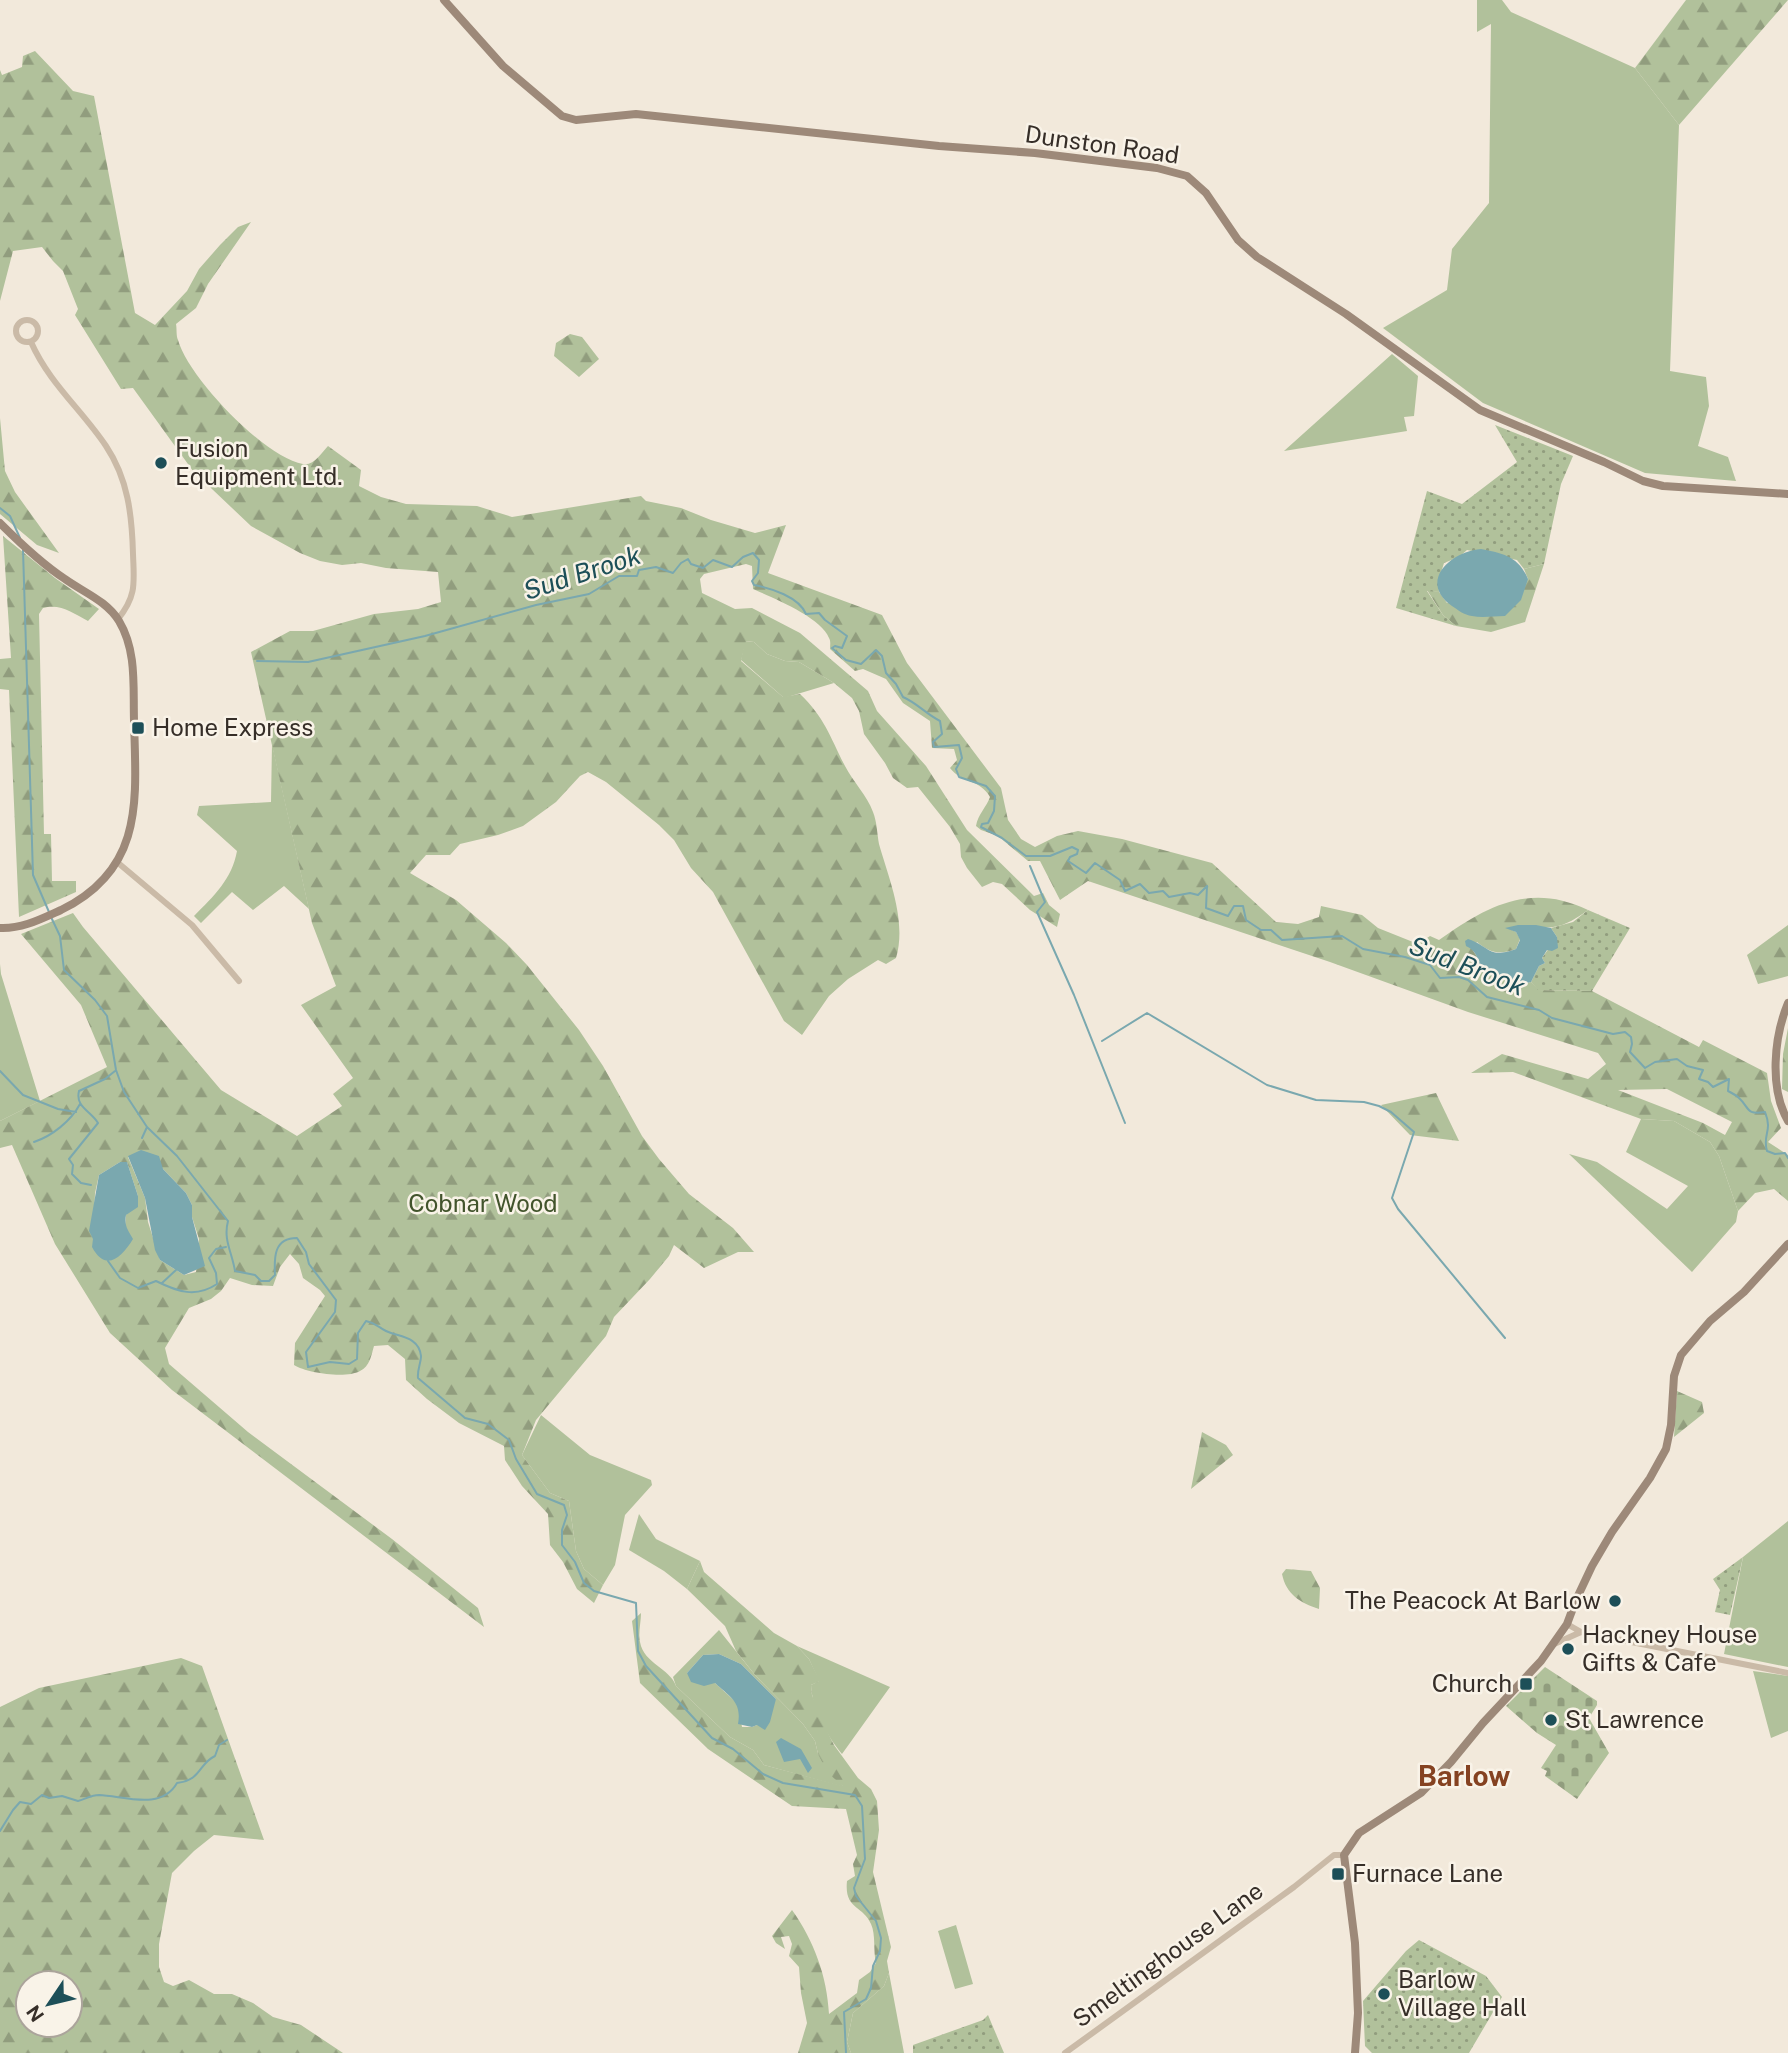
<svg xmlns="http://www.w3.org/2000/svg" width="1788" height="2053" font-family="'Public Sans',sans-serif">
<defs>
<pattern id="forest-firs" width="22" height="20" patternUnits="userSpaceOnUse" patternTransform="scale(1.75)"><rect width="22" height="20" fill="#b1c19b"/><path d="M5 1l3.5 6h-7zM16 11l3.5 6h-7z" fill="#919d7e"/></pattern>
<pattern id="cemetery-stones" width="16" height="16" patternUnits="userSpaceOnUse" patternTransform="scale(1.75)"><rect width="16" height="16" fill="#b1c19b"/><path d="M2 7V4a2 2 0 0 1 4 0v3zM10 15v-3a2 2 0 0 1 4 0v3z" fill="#919d7e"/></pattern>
<pattern id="park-dots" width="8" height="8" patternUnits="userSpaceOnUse" patternTransform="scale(1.75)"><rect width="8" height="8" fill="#b1c19b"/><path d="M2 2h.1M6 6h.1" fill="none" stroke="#919d7e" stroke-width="1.8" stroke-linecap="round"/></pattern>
</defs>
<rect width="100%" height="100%" fill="#f2e9db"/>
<!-- grass -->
<path fill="#b1c19b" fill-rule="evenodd" d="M1477 0H1502L1511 12 1635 68 1679 125 1670 371 1706 377 1709 406 1698 446 1728 457 1736 481 1645 473 1483 403 1383 328 1447 290 1452 249 1489 203 1491 24 1477 32Z
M1392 354 1418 376 1414 416 1404 417 1407 431 1284 451Z
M745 641 754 642 767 654 785 661 799 662 834 683 784 698 741 660Z
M272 744 309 909 284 886 253 910 232 892 201 923 194 916C214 896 232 879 237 851L197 815 199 806 271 802Z
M0 964 1 974 40 1101 0 1121Z
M1641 1119 1674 1121 1710 1142 1719 1156 1738 1211 1736 1222 1692 1272 1569 1154 1597 1162 1667 1209 1688 1186 1626 1152Z
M541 1415 590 1455 651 1480 652 1485 625 1515 615 1565 603 1585 584 1569 576 1551 569 1501 550 1493 522 1455Z
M639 1514 656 1539 700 1561 687 1589 664 1571 629 1550Z
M1788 1521V1667L1724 1654 1743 1557Z
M719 1630 755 1675 803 1724 815 1741 818 1754 844 1787 764 1765 753 1750 730 1737 676 1686 673 1677ZM719 1654 741 1664 776 1699 757 1725 752 1727H742L738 1704 715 1683 687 1673 703 1655Z
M797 1646 890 1687 842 1754C827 1736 812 1709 811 1685L819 1681 809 1659Z
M1753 1671 1788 1676V1731L1771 1738Z
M956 1925 973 1984 955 1989 938 1931Z
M889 1973 904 2053H851L847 2042 853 2013 884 1986Z"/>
<!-- forest -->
<path fill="url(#forest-firs)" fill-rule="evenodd" d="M1686 0H1788L1679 125 1635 68Z
M35 51 73 91 94 96 135 313 155 325 187 291 199 269 220 245 238 227 251 222 208 284 196 308 176 324C177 329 176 336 178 340 188 377 265 458 303 464 314 466 322 452 328 446L361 470 359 486 381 497 406 504 477 506 512 517 641 496 646 501 681 508 711 520 755 533 786 525 768 573 882 615 907 663 1001 788 1008 820 1021 839 1035 847 1057 836 1078 831 1122 839 1212 863 1276 922 1298 924 1319 917 1321 906 1362 915 1378 928 1418 944 1430 936 1439 940C1487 906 1530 882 1588 910 1577 918 1567 925 1553 927 1537 929 1527 920 1510 929L1516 932 1520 939 1516 949C1500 955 1490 953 1477 942L1472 949 1489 975 1519 985 1531 982 1539 990 1592 991 1699 1047 1703 1040 1767 1073 1771 1101 1781 1128 1768 1142 1788 1155V1201L1774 1189 1755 1193 1738 1211 1719 1156 1710 1142 1674 1121 1641 1119 1513 1072 1471 1073 1502 1054 1588 1079 1606 1064 1598 1053 1468 1012 1330 962 1088 881 1060 900 1040 861H1028L998 836 981 830 976 826C978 814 986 808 990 797 980 779 961 783 950 768L957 760 954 749 932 748 930 721 903 703 886 679 863 669 855 671 830 649C830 646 831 641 829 638 821 617 773 598 753 589L752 566 746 564 704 574 700 579 702 593 735 609 752 608 800 633 868 691 877 711 926 766 967 830 1034 896 1043 893 1049 905 1060 914 1057 927 1030 910 1002 884 993 882 982 887 967 868 961 857 960 844 950 827 918 787 907 788 893 778 885 763 864 734 859 711 852 698 834 683 799 662 785 661 767 654 754 642 746 641 741 661 783 697 800 694C825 718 830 737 845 766 853 782 867 795 873 812 877 822 877 833 879 844 889 879 907 921 896 958L886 964 878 960 848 979 829 996 802 1035 784 1021 713 892 691 868 674 840 659 825 606 782 588 772 580 776 556 802 523 826 498 835 460 844 450 855H426L410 873 456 900 506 943 527 965 579 1030 603 1066 642 1136 659 1159 689 1194 733 1228 754 1252H738L704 1268 674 1245 669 1256 650 1279 614 1317 606 1336 536 1420 522 1455 550 1493 569 1501 576 1551 584 1569 603 1585 594 1603 577 1589 563 1562 550 1545 548 1514 522 1486 505 1460 504 1446 459 1423 427 1399 406 1380 405 1359 388 1345 374 1346C371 1356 370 1366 360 1371 346 1379 307 1373 294 1365L295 1343 325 1296 320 1290 303 1278 299 1264 290 1254 280 1267 273 1286 252 1285 230 1278 221 1291 211 1299 189 1308 165 1348 169 1364 248 1432 392 1539 478 1608 484 1627 172 1390 110 1333 55 1244 12 1145 0 1148V1121L107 1067 81 1005 21 934 73 913 83 927 221 1090 297 1136 342 1106 333 1094 353 1078 301 1005 336 986 312 923 251 652 290 631H313L374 614 418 609 441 602 438 572 386 568 361 563 342 565 320 561 300 553 251 526 193 471 133 388 121 389 75 315 78 309 63 271 53 261 42 247 13 251 0 301V70L2 75 22 67 23 56ZM1667 1089 1732 1122 1725 1135 1703 1123 1618 1090ZM128 1157 163 1169 186 1193 192 1205V1217L199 1239 196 1272 184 1275 160 1260 148 1222 145 1198ZM120 1162H127L138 1196 126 1215 125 1227 93 1239 95 1193 99 1175Z
M570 334 582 337 599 359 579 377 554 356 556 343Z
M0 418 5 471 15 492 59 553 37 545 0 514Z
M3 536 55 578 99 609 88 621C73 613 60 603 43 608L39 614 44 834H51L52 881H76V892L19 917 9 690 0 689V659L11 658Z
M1544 564 1525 622 1491 632 1456 626 1443 615 1427 590 1439 592 1447 603 1528 579 1524 569Z
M1788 925V976L1758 984 1747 955Z
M1788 1028V1092L1782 1089 1783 1054Z
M1436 1093 1459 1141 1410 1135 1381 1105Z
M1677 1391 1702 1402 1704 1413 1674 1437Z
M1202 1432 1226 1445 1233 1455 1191 1489Z
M700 1561 704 1572 774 1633 797 1646 809 1659 820 1681 811 1685 812 1695 821 1719 834 1745 858 1778 871 1789 877 1801 879 1830 873 1872 891 1947 887 1961 889 1973 884 1986 853 2013 847 2042 851 2053H798L807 2023 801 1993 799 1967 789 1956 792 1944 789 1936 781 1937 785 1949 776 1943 772 1936 792 1910C814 1941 827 1976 829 2014L857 1993 859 1980 870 1972 876 1963C873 1951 876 1935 871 1924 863 1905 844 1910 847 1881L855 1876 853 1864 857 1855 846 1809 792 1806 708 1749 640 1683 632 1621 641 1613C641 1622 638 1634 640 1642 644 1664 670 1668 676 1686L730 1737 753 1750 764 1765 843 1786 828 1773 818 1754 815 1741 803 1724 755 1675 736 1651 725 1626 687 1589Z
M1286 1569 1311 1571 1320 1588 1319 1609C1300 1603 1286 1594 1282 1574Z
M181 1658 202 1666 264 1840 214 1835 194 1851 172 1873 159 1944V1967L164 1982 173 1986 189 1980 214 1994H232L253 2003 273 2017 301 2025 343 2053H0V1707L39 1688ZM70 1983V2025H28V1983Z"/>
<!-- cemetery -->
<path fill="url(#cemetery-stones)" d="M1545 1667 1597 1701V1705L1589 1718 1609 1753 1577 1799 1545 1776 1547 1771 1541 1768 1556 1745 1537 1733 1506 1706Z"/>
<!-- park -->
<path fill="url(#park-dots)" d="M1495 425 1573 456 1561 484 1544 564 1524 569 1517 560 1467 550 1459 557 1444 563 1438 582 1439 592 1427 591 1443 615 1456 626 1396 608 1427 491 1462 504 1517 462Z
M1588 910 1630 928 1592 991 1538 990 1531 982 1539 966 1545 963 1542 958 1557 937 1551 928 1573 922Z
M1743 1557 1730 1615 1715 1612 1720 1590 1713 1579Z
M1419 1940 1486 1976 1502 1997 1469 2053H1372L1365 2046 1363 2001 1406 1951Z
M988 2015 1004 2053H913V2045L983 2020Z"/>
<!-- water -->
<path fill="#7aa8af" d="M1481 549C1503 553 1519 557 1528 579L1521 600 1505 616C1494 616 1482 618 1472 616 1464 615 1458 610 1452 606 1417 581 1452 551 1481 549Z
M1518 925H1536L1551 928 1557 937 1558 948 1552 951 1547 950 1542 958 1545 963 1539 966 1531 982 1519 985 1479 971C1479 960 1477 951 1466 946L1465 941 1468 939C1491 947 1488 959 1516 949L1520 940 1516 932 1505 928Z
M141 1150 159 1156 163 1169 186 1193 192 1205V1217L205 1266 184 1275 160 1260 155 1250 145 1198 128 1156Z
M120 1162H127L138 1196V1207L126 1215C124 1226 128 1230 133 1239 122 1257 106 1273 92 1247L93 1239 89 1231 99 1175Z
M719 1654 741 1664 776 1699 770 1722 765 1730 757 1725 752 1727 738 1724C742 1702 730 1697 715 1683L704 1686 691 1682 687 1673 703 1655Z
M781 1738 801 1749 812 1768 808 1773 800 1759 784 1762 776 1742Z"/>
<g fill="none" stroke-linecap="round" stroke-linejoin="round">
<!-- stream -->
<path stroke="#7aa8af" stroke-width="2" d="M0 508 10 516 20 538
M23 550 33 875 49 912
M257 661 308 662 425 636 536 605 589 594 619 576H637L639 570 656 567 673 573 681 563 688 559 691 564 703 568 713 560 732 567 743 557 753 553 759 560 758 573 752 581 754 585C771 588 799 597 806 614L819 613 825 620 847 636 842 648 835 646 832 648 846 660 861 664 876 650 882 656 886 673 896 684 903 697C917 703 926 714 940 721L942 734 933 742 934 747 959 745 962 758 956 769 959 777 986 786 995 796 994 811 988 823 982 824 981 827 1002 838 1026 856H1050L1072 847 1078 850 1077 854 1070 857 1068 861 1086 873 1095 863 1120 880 1125 891 1140 884 1149 893 1163 891 1169 897 1190 893 1198 895 1207 886 1206 908 1228 916 1234 906H1243L1246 920 1261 930H1271L1282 940 1342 936 1363 949 1405 957 1430 965 1440 978 1459 977 1468 980 1487 997 1539 1010 1552 1018 1613 1034 1625 1032 1631 1037 1632 1044 1630 1052 1645 1068 1655 1062 1677 1059 1687 1066 1703 1070 1699 1079 1708 1082 1713 1087 1729 1079 1728 1091C1732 1093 1736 1095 1739 1098 1750 1108 1745 1115 1765 1112 1773 1132 1762 1134 1767 1151L1775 1154 1785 1153 1788 1158
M1030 866 1045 902 1037 912 1074 995 1125 1123
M51 917 60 936 64 970 95 1000 107 1016 116 1070 124 1092 147 1127 177 1156 228 1221C223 1240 232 1252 235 1271L255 1275 261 1281H269L275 1275C274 1257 274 1238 297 1238L306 1252 309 1264 336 1300 335 1312 306 1352 308 1367 330 1362 349 1364 357 1359 358 1333 366 1321C376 1323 378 1327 386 1331 398 1337 419 1336 421 1356 421 1363 417 1370 418 1378L465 1418 488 1424 509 1440 516 1459 537 1494 564 1505 567 1515 562 1530V1545L575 1562 584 1583 594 1591 636 1603 638 1651 646 1666 712 1738 733 1749 763 1774 783 1783 855 1795 862 1806 865 1859 854 1888 856 1896 876 1921 881 1938 880 1951 873 1966 871 1988 866 1999 844 2012 846 2053
M1102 1041 1147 1013 1267 1085 1316 1100 1364 1102 1379 1106 1391 1112 1414 1132 1392 1198 1398 1209 1505 1338
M0 1071 23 1095 58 1109 76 1112
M142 1138 147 1127
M34 1142C52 1136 71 1121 80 1104
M91 1185 81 1183 72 1174 73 1165 69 1159 98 1123C91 1111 75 1107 79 1091L105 1079 115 1071
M108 1261 120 1278 138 1288 156 1281C178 1292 196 1298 217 1284L216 1273 209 1258 216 1249 226 1247
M162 1283 176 1270
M0 1831 13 1810 20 1802 31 1804 42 1795 49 1798 62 1796 78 1801C86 1799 91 1795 99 1795 124 1796 161 1811 177 1783 202 1780 198 1764 215 1756L219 1745 227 1740"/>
<!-- street -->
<path stroke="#cabaa7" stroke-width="6" d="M16 331a11 11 0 1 1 22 0a11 11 0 1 1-22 0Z
M31 342C49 383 82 410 106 446 128 479 132 515 133 554 134 582 137 596 118 619
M117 862 192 925 239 981
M1567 1624 1581 1632 1788 1673
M1552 1645 1581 1632
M1065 2053 1294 1887 1334 1855H1344"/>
<!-- secondary -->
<path stroke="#9d8979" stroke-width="8" d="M444 0 503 66 562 116 576 120 636 114 939 146 1035 153 1157 168 1187 176 1206 193 1238 240 1257 257 1346 314 1480 410 1604 462 1643 481 1663 486 1788 494
M0 523C20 543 41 563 65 579 83 592 107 601 119 621 137 651 133 687 134 720 136 799 145 869 61 910 41 919 22 929 0 928
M1788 1003C1774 1037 1769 1088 1788 1121
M1355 2053 1358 2013 1355 1943 1344 1855 1359 1833 1421 1793 1451 1762 1483 1723 1541 1661 1567 1624 1576 1600 1592 1566 1612 1532 1650 1478 1666 1449 1671 1425 1674 1376 1681 1355 1710 1321 1744 1292 1788 1244"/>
</g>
<!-- markers -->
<g fill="#1d4f58" stroke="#f9f3e8" stroke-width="2.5">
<circle cx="161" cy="463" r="7"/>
<rect x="131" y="721" width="14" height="14" rx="3.5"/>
<circle cx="1615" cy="1601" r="7"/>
<circle cx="1568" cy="1649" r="7"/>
<rect x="1519" y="1677" width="14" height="14" rx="3.5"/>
<circle cx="1551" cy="1720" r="7"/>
<rect x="1331" y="1867" width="14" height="14" rx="3.5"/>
<circle cx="1384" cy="1994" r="7"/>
</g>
<g text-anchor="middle" stroke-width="5" stroke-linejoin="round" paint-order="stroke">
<!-- street labels -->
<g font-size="24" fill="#362e28" stroke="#f9f3e8">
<text transform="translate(1102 145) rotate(8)" y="8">Dunston Road</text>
<text transform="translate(1168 1955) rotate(-36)" y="8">Smeltinghouse Lane</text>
</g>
<!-- poi labels -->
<g font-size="24" fill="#362e28" stroke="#f9f3e8" text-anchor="start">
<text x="175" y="457">Fusion<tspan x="175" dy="28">Equipment Ltd.</tspan></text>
<text x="152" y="736">Home Express</text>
<text x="1601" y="1609" text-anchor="end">The Peacock At Barlow</text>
<text x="1582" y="1643">Hackney House<tspan x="1582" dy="28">Gifts &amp; Cafe</tspan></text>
<text x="1512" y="1692" text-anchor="end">Church</text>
<text x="1565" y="1728">St Lawrence</text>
<text x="1352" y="1882">Furnace Lane</text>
<text x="1398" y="1988">Barlow<tspan x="1398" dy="28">Village Hall</tspan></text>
</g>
<!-- park labels -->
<g font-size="24" fill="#42542c" stroke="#f9f3e8">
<text x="483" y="1212">Cobnar Wood</text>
</g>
<!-- water labels -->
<g font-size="26" font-style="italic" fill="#1d4f58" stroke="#f9f3e8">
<text transform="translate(582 573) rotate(-18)" y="9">Sud Brook</text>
<text transform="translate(1467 966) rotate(21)" y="9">Sud Brook</text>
</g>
<!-- quarter labels -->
<g font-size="28" font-weight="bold" fill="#854221" stroke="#f9f3e8">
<text x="1464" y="1786">Barlow</text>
</g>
</g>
<!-- north arrow -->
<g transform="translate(49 2004) rotate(235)"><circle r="33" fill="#f9f3e8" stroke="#aba49b" stroke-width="2"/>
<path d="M0-5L12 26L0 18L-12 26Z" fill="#1d4f58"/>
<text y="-10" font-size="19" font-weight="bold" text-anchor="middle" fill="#362e28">N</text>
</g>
</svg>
